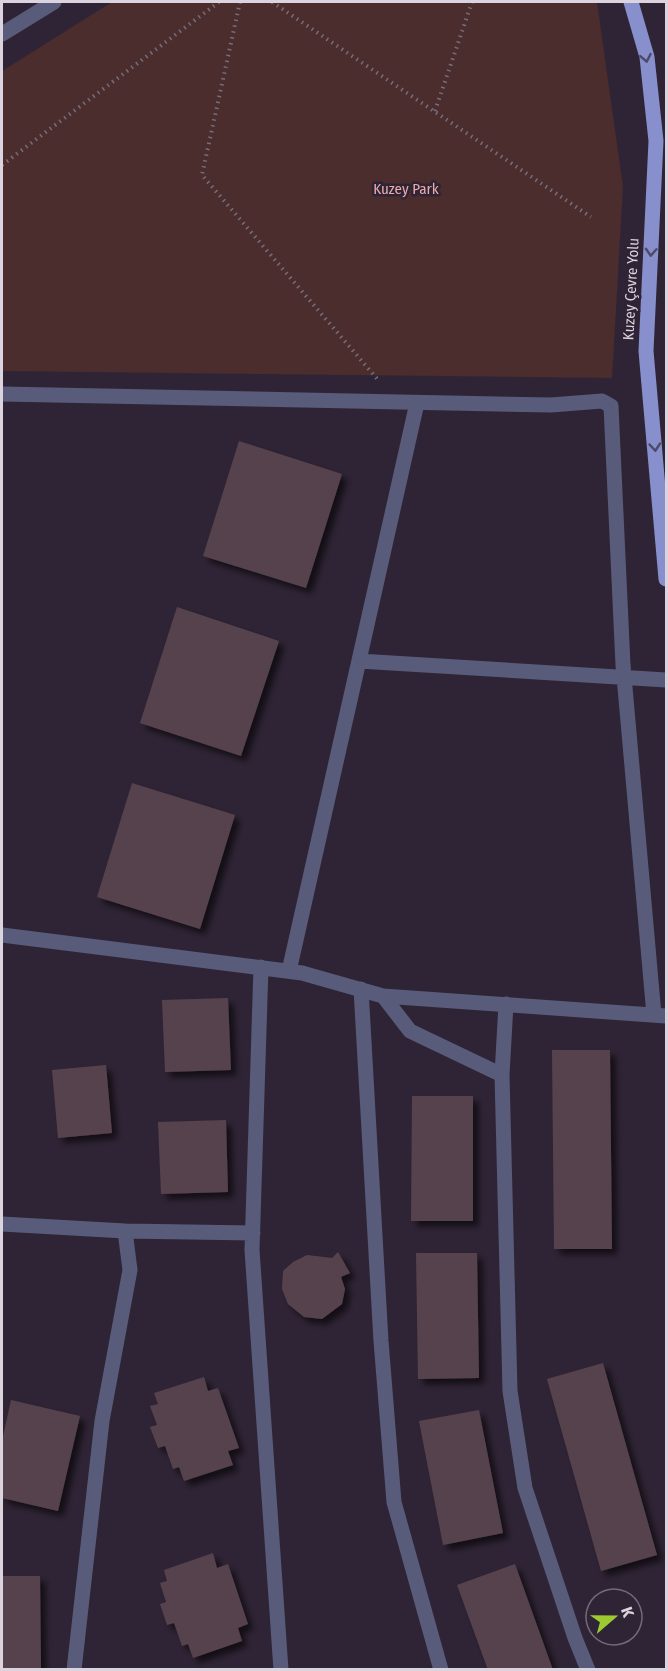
<svg xmlns="http://www.w3.org/2000/svg" width="668" height="1671" font-family="'Fira Sans Condensed',sans-serif">
<defs>
<filter id="shadow"><feDropShadow dx="5.5" dy="5.5" stdDeviation="3" flood-color="#0009"/></filter>
</defs>
<rect width="100%" height="100%" fill="#2f2435"/>
<!-- green -->
<path fill="#4a2d2c" d="M112 2H597L623 187 612 378 2 371V71Z"/>
<!-- building -->
<path fill="#57424d" filter="url(#shadow)" d="M239 441 342 474 306 588 203 556Z
M177 607 279 641 241 756 140 723Z
M132 783 235 815 200 929 97 897Z
M228 998 231 1070 165 1072 162 1000Z
M552 1050H610L612 1249H554Z
M106 1065 112 1133 58 1138 52 1070Z
M412 1096H473V1221H411Z
M226 1120 228 1192 161 1194 158 1122Z
M338 1252 350 1273 341 1277 345 1289 342 1304 322 1319 304 1317 288 1304 282 1289 283 1271 293 1262 307 1255 332 1258Z
M416 1253H477L479 1378 418 1379Z
M603 1363 657 1555 601 1571 547 1379Z
M204 1377 208 1391 218 1388 239 1448 228 1451 233 1465 184 1481 179 1467 173 1469 165 1446 158 1448 150 1427 157 1425 150 1406 158 1404 154 1393Z
M11 1400 80 1416 58 1511 2 1498V1441Z
M479 1410 503 1533 443 1545 419 1421Z
M213 1553 217 1568 228 1564 248 1624 238 1628 242 1641 193 1658 188 1644 182 1646 174 1623 167 1625 160 1604 166 1602 160 1583 167 1581 164 1570Z
M515 1564 553 1670H488L457 1585Z
M2 1576H40L41 1670H2Z"/>
<g fill="none" stroke-linecap="round" stroke-linejoin="round">
<!-- path -->
<path stroke="#776d7c" stroke-width="4" stroke-dasharray="1.5 4.5" stroke-linecap="butt" d="M240 2 202 175 379 381
M272 2 591 217
M435 111 472 2
M2 165 219 2"/>
<!-- street -->
<path stroke="#585c7a" stroke-width="15" d="M2 34 54 2
M2 394 551 405 602 401 611 406 623 665 654 1015
M359 661 666 680
M2 935 302 973 383 996 666 1016
M261 967 252 1250 281 1670
M289 971 417 403
M361 989 381 1341 394 1502 441 1670
M383 996 410 1031 502 1075
M506 1004 502 1075 510 1391 525 1488 575 1638 588 1670
M2 1224 125 1231 130 1270 102 1421 74 1670
M125 1231 253 1233"/>
<!-- primary -->
<path stroke="#878fcc" stroke-width="15" d="M631 2 647 57 656 141 646 351 666 579"/>
</g>
<!-- one-way arrows -->
<defs><path id="oneway-chevron" d="M-2-3.5L2.5 0L-2 3.5" fill="none" stroke-width="1.6" stroke-linecap="round" stroke-linejoin="round" transform="scale(1.5)"/></defs>
<g stroke="#4e496a">
<use href="#oneway-chevron" transform="translate(646 58) rotate(79)"/>
<use href="#oneway-chevron" transform="translate(651 252) rotate(93)"/>
<use href="#oneway-chevron" transform="translate(655 447) rotate(85)"/>
</g>
<g text-anchor="middle" stroke-width="5" stroke-linejoin="round" paint-order="stroke">
<!-- park labels -->
<g font-size="15" fill="#ebaba8" stroke="#2f2435">
<text x="406" y="194">Kuzey Park</text>
</g>
<!-- street labels -->
<g font-size="15" fill="#dbd4df" stroke="#2f2435">
<text transform="translate(631 289) rotate(-87)" y="5">Kuzey Çevre Yolu</text>
</g>
</g>
<!-- border -->
<rect width="668" height="1671" fill="none" stroke="#dbd4df" stroke-width="6"/>
<!-- north arrow -->
<g transform="translate(614 1617) rotate(70)"><circle r="28" fill="#2f2435" stroke="#746a79" stroke-width="1.5"/>
<path d="M0-4.5L10 22L0 15L-10 22Z" fill="#9dca30"/>
<text y="-9" font-size="16" font-weight="bold" text-anchor="middle" fill="#dbd4df">K</text>
</g>
</svg>
